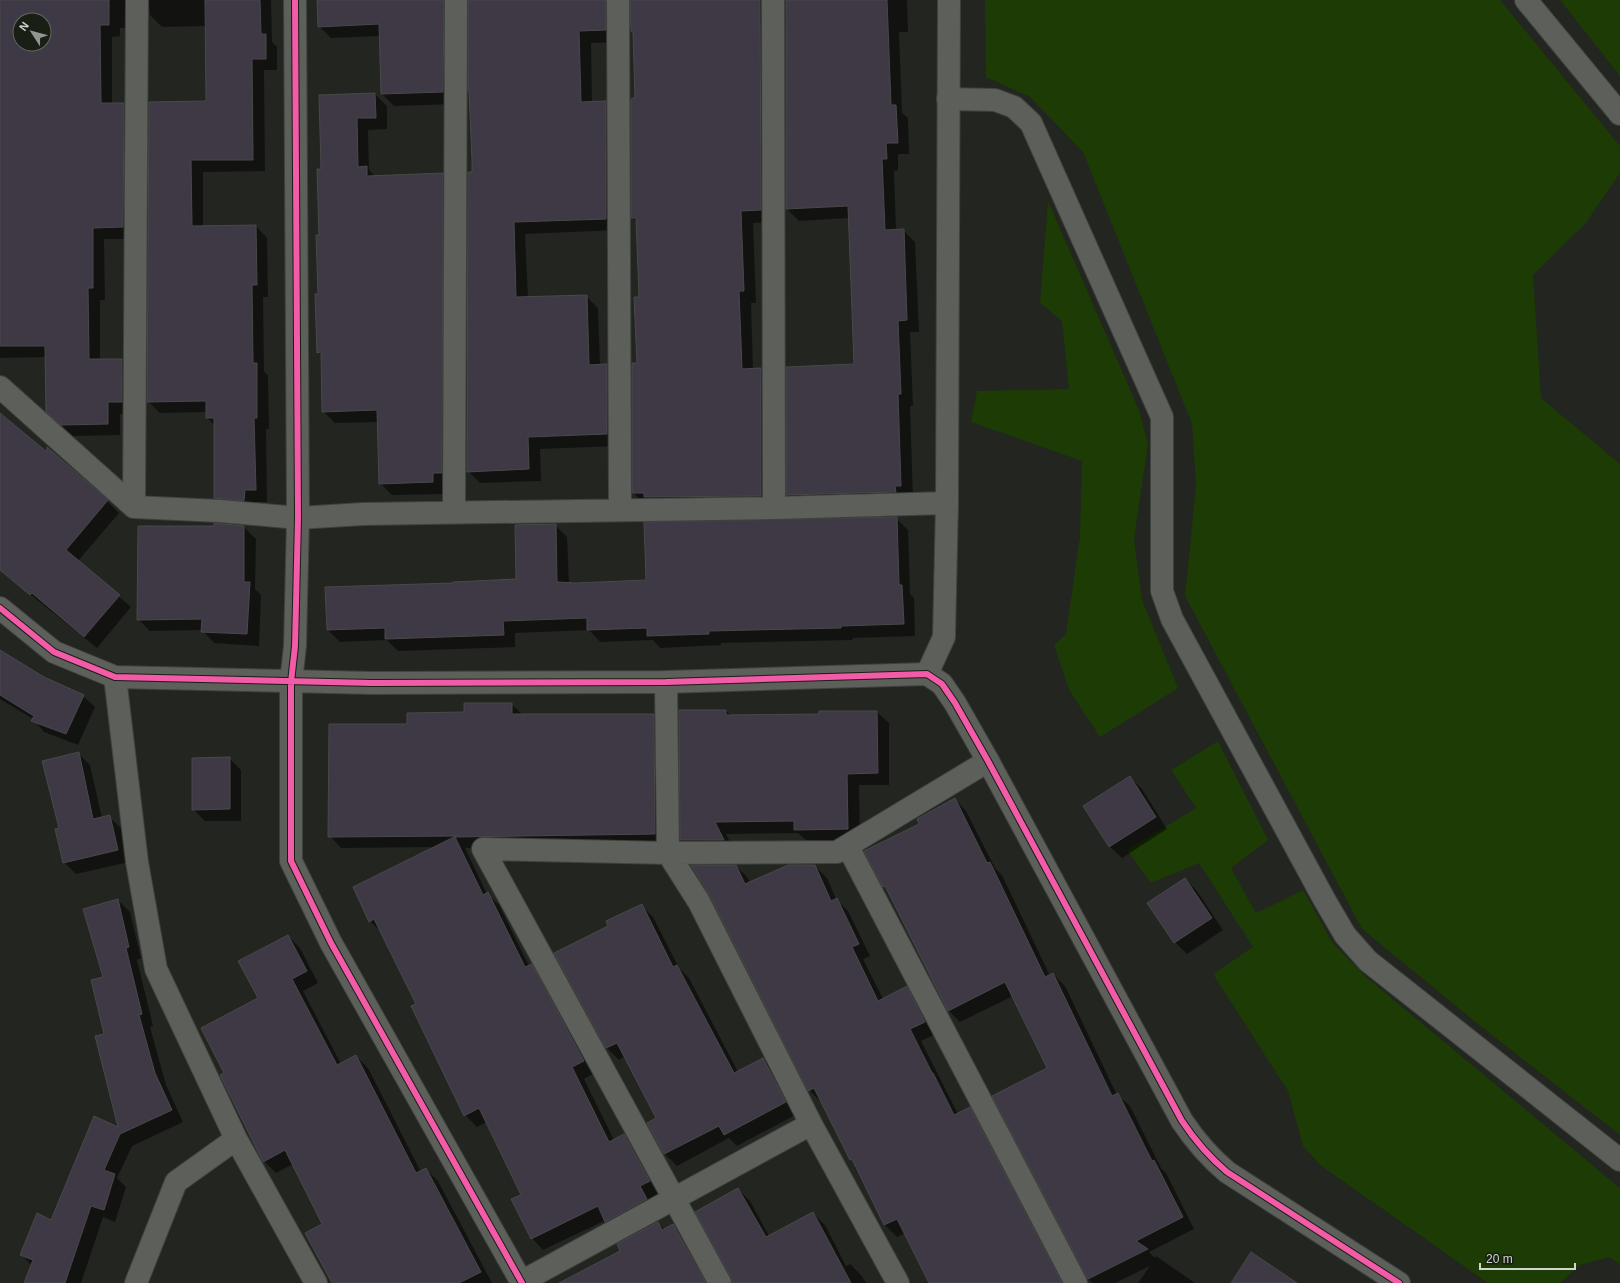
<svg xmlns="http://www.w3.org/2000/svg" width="1620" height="1283" font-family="Arial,sans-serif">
<rect width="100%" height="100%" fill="#222520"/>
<!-- green -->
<path fill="#1d3b04" d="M985 0H1500L1620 146V173L1585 224 1533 275 1541 398 1620 464V1135L1478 1024 1362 929 1185 596 1196 485 1192 424 1083 152 1030 97 986 77Z
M1560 0H1620V76Z
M1048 201 1139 410 1148 444 1134 538 1142 600 1178 688 1100 737 1069 690 1054 645 1066 634 1080 536 1082 461 971 422 977 391 1069 389 1062 321 1040 303Z
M1218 741 1268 840 1231 868 1256 913 1303 890 1332 942 1365 976 1620 1188V1264L1609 1257 1580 1265 1560 1283H1488L1320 1165 1303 1146 1288 1091 1213 974 1253 947 1199 863 1151 883 1127 850 1196 808 1171 770Z"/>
<!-- shadow -->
<path fill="#0007" fill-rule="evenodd" d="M1 0H146L136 27 120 28V36L112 37V104H123L135 115V239H104L105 300H100V360H122L134 372V413L120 414V435L73 436 59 423 47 357 0 358ZM20 20H44V44H20Z
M149 0H271L272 42 277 47V70H264L265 171 203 172V227L256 226 267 238 268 297H263L264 371 268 376 269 429H266L267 502H256V512L227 510 215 498V425L207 418V412L160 413 148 401 150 103 207 102V26L162 27 150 15Z
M318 0H466L455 104 394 106 382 94 381 36 331 38 319 26Z
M469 0H628L617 42 591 43 592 103 606 102 618 115V230L525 234 528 298 586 296 598 308 600 365H607L619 377V446L540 449 541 481 480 483 468 471 473 173Z
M631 0H783L773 222 753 223 756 303H751L753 370 761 369 773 382V507L646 505 633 493 640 298 638 223 632 218 636 99 634 33 632 31Z
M787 0H907L908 32H899L902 113 908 118 909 154H898V170L894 171 896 230H903L915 242 919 332H910L913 406H910L913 498 800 507 787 495 855 365 849 218 799 221 787 209Z
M375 94 387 106V129L368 130 369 170 376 177 442 174 454 186 444 494 392 495 380 483 379 422 335 423 323 411 322 356 318 352 322 169 320 96Z
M0 414 107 501 119 513 78 561 131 607 97 648 0 570Z
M896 518 908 530 910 594 914 598 915 636 852 638 853 640 721 643V645L660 648 653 640 600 642 589 630 515 633V647L398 651 387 640 340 642 328 630 454 584 517 580 555 525 567 537 569 583 647 581Z
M244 527 256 539 255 589 261 595 259 646 214 643 202 630 150 631 138 619Z
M0 651 44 678 83 696 95 707 78 745 44 732 33 719 0 699Z
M511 704 523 715H653L665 727 667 846 465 848 487 894 499 905 529 966 531 965 543 977 595 1073 584 1079 614 1140 624 1135 636 1147 661 1193 651 1198 658 1211 618 1233 606 1220 543 1250 532 1238 522 1195 487 1122 477 1127 465 1115 417 1004 382 933 370 921 435 847 341 848 330 836 408 725Z
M680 711H726L732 716 820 715V712H877L889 723V785H859L860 841H807L798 833 726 834 735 852H693L681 840Z
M78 753 90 765 102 818 109 817 121 828 129 862 76 874 64 862 60 828Z
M229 758 241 770V821H205L193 809Z
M1130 777 1142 789 1167 829 1122 858 1110 847 1084 807Z
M955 799 966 811 995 868 1002 875 1050 976 1053 974 1065 986 1117 1095 1130 1106 1161 1168 1166 1173 1194 1229 1149 1252 1155 1258 1156 1256 1195 1283H1138L1150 1266 1115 1283H1093L1088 1279 1049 1068 1013 996 960 1022 948 1010 890 892 884 887 866 852 921 824Z
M736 866 748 878 750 883 815 866 827 878 836 899 848 911 870 956 863 959 883 999 906 987 918 999 936 1034 921 1041 958 1114 970 1108 981 1120 1067 1283 1040 1265 1049 1283H930L905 1233 897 1237 885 1225 855 1163 851 1159 822 1101 821 1102 809 1090Z
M1185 879 1197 891 1223 930 1187 954 1175 942Z
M118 900 130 912 141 958 137 960 153 1026 150 1027 166 1085 183 1122 132 1146 117 1178 126 1187 115 1222 103 1217 81 1283H25L32 1266 21 1254 51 1222 119 1128 105 1034V978Z
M641 905 653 917 679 968 689 978 738 1072 763 1059 775 1071 797 1114 737 1146 729 1138 677 1166 665 1154 648 1123 657 1119 625 1056 619 1060 607 1048 555 953 610 926Z
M288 936 300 948 318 983 303 991 341 1064 356 1056 368 1068 421 1172 426 1169 438 1181 492 1283H337L324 1224 293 1164 276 1173 264 1161 225 1073Z
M738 1189 750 1201 769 1236 813 1213 825 1225 846 1266 850 1264 862 1276 866 1283H733Z
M658 1223 665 1230 673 1225 685 1237 710 1283H565L621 1251Z"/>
<!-- building -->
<path fill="#3f3946" stroke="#484949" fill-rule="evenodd" d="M0 0H109V25H100L101 103H124L123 227 93 228V288H88L89 359H122V402H108V424L61 425 46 412 45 346H0ZM20 20H44V44H20Z
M205 0H260L261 34H266V59H252L253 160H191L192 226 256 225 257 285H252L253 363H257V418H254L256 490H245L244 501 214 498V418H206V401L147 402 149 102 206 101Z
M317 0H444L443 92 381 94 379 24 318 27Z
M468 0H606V30L579 31 581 102 606 101V219L514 222 516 297 587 295 589 365 607 364V434L528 437 529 469 467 472 468 172H472V160L469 91H468Z
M630 0H760L761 210 741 211 744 291H739L742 369 761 368V496L644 497V493H632V363H637L634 297H639L636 218H631V101L632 98H635L633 32 631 31Z
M786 0H887L891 105H896L898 143H886L887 159H882L885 230 904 229 907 320 898 321 901 394H898L901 486H895L896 492 786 495V367L854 364 848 206 786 209Z
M375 93 376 118H357L358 167 367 166V176L443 173 442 473H433V482L379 484 377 410 322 412 321 352 317 353 315 294H318L316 235H319L317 169H321L319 95Z
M0 413 47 452V447L108 500 66 550 120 595 84 637 32 593 30 595 0 570Z
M897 517 899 585H902L904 624 841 626V628L709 631V634L647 636V628L587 630V618L503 621 504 635 385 639V628L327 630 325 587 453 583V582L516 579 515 525 556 524 557 582 576 583 646 580 644 522Z
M214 523 244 526V582H250L247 634 201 632 202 619 137 620 138 526H214Z
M0 650 44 677 84 695 66 734 31 721 34 716 0 695Z
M464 703H512V714H654L655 834 455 837 483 895 488 892 525 967 532 964 584 1061 572 1067 609 1142 624 1134 650 1181 640 1186 647 1199 605 1222 598 1206 531 1239 511 1199 521 1195 479 1108 464 1116 411 1006 416 1004 374 919 369 922 353 887 456 836 328 837 329 724H407V713L464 712Z
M679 710H726V715L819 714V711H877L878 773 847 774 848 829 794 830V821L715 822 724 840H680Z
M79 752 93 819 110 815 118 850 63 863 55 829 59 828 42 761Z
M230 757V809L192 810V758Z
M1130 776 1156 817 1109 847 1083 806Z
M955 798 987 863 990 862 1045 977 1053 973 1112 1096 1118 1093 1152 1161 1154 1160 1183 1217 1136 1241 1148 1249 1088 1279 992 1096 1047 1068 1005 982 948 1011 885 886 883 887 864 851 919 824 917 819Z
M691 865H736L745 884 788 865H815L831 901 837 898 859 944 852 947 878 1001 907 986 925 1022 910 1029 932 1073H933L954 1115 970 1107 1062 1283H929L897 1219 884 1225 852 1159 850 1160 814 1088 808 1091 710 896Z
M1185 878 1212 918 1174 943 1147 903Z
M118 899 129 947 126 948 142 1014 139 1015 155 1073 172 1110 120 1134 104 1170 115 1174 104 1210 91 1206 65 1283H24L33 1260 20 1255 37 1213 51 1220 94 1116 118 1127 95 1036 104 1034 91 980 103 977 83 909Z
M642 904 673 967 677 965 734 1073 763 1058 786 1102 724 1135 719 1126 664 1154 647 1123 656 1118 617 1043 606 1048 554 953 608 926 606 921Z
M288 935 307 971 292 979 337 1065 356 1055 416 1173 426 1168 481 1272 459 1283H332L305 1233 322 1224 285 1150 263 1162 220 1075 224 1073 201 1028 258 998 238 961Z
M738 1188 766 1237 813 1212 851 1283H732L731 1277 695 1212Z
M658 1222 662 1230 673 1224 706 1283H559L620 1251 617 1244Z
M1251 1252 1297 1283H1231Z"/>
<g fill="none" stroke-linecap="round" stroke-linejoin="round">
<!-- minor casing -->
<g stroke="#3e423d" stroke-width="24">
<path id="minor" d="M618 0 620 509
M773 0 774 508
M1526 0 1620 114
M948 99 995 100 1014 107 1031 123 1162 417V591L1172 619 1324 899 1345 935 1368 961 1620 1160
M0 387 134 507 220 511 298 518 363 514 774 508 947 503 944 637 927 674
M134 507 137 0
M454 512 456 0
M115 677 137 862 156 969 236 1139 316 1283
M666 682 668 853 699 902 811 1124 898 1283
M848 847 1076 1283
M521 1282 811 1124
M136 1283 176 1182 236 1139
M720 1283 483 849 668 853 837 852 988 761"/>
</g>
<!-- tertiary casing -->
<g stroke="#3e423d" stroke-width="24">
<path id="tertiary" d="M295 0 298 518 295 646 291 682V861L331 943 522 1283
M947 503 949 0
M0 608 54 652 115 677 372 683 666 682 927 674 942 684 955 703 988 761 1182 1121C1196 1142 1208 1156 1227 1172L1399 1283"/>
</g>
<!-- minor -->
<use href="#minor" stroke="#5c5f5a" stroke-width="22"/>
<!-- tertiary -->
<use href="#tertiary" stroke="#5c5f5a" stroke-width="22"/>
<!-- cycleway casing -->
<g stroke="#181f14" stroke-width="8">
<path id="cycleway" d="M295 0 298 518 295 646 291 682V861L331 943 522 1283
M0 608 54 652 115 677 372 683 666 682 927 674 942 684 955 703 988 761 1182 1121C1196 1142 1208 1156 1227 1172L1399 1283"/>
</g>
<!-- cycleway -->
<use href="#cycleway" stroke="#f35aa7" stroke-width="6"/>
</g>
<!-- north arrow -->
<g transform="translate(32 32) rotate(306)"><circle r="19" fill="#181f14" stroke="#62685e"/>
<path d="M0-3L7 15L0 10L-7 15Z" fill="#939791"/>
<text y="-6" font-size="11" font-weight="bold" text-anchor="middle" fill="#d0d5ce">N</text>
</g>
<!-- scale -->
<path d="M1480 1263v6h95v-6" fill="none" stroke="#d0d5ce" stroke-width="2"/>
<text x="1486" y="1263" font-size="12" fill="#d0d5ce" stroke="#181f14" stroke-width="3" paint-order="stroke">20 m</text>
</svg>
